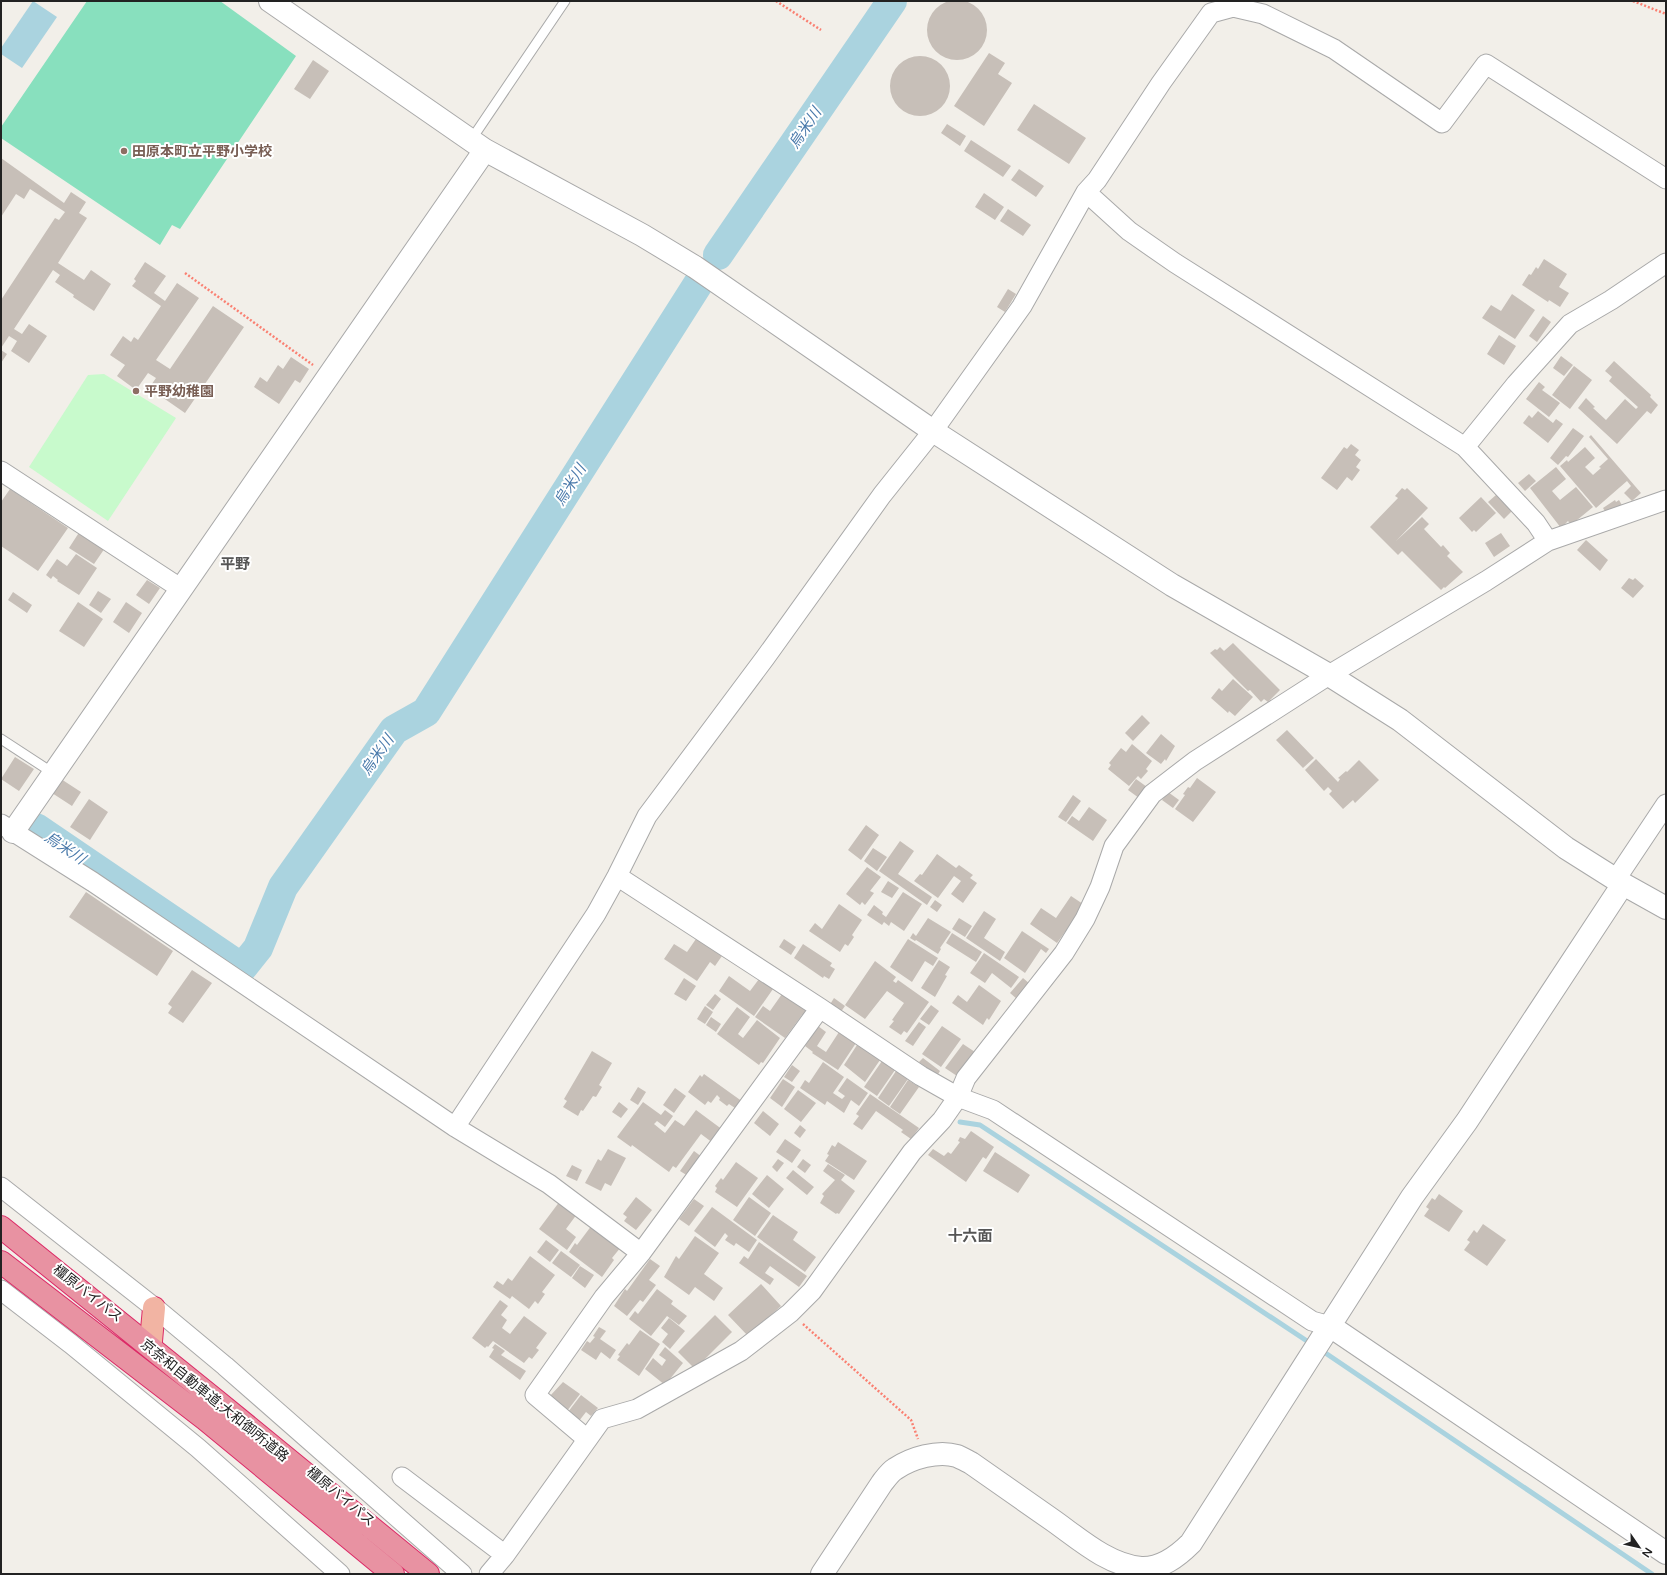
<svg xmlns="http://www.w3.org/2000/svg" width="1667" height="1575" font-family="'Varela Round','Noto Sans JP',sans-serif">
<rect width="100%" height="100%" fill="#f2efe9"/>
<!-- park -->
<path fill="#c8facc" d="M104 374 176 418 108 521 29 467 88 375Z"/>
<!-- pitch -->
<path fill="#88e0be" d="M87 1H220L296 56 180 229 172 225 160 245 1 138V127Z"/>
<!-- water -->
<path fill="#aad3df" d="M33 1 57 17 22 68 1 54V48Z"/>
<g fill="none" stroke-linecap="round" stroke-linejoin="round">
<!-- stream -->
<path stroke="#aad3df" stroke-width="5" d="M960 1122 980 1125 1313 1345
M1321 1350 1652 1574"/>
<!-- river -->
<path stroke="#aad3df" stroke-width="30" d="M718 255 892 1
M36 828 242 968 258 948 283 887 394 730 426 712 698 284"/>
</g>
<!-- building -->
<path fill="#c7bfb8" d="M927 30a30 30 0 1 1 60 0a30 30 0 1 1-60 0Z
M989 53 1005 63 998 74 1012 83 984 126 954 106Z
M890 86a30 30 0 1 1 60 0a30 30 0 1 1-60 0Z
M313 60 329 71 310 99 294 89Z
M1034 104 1086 138 1069 164 1017 130Z
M947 124 966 136 960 146 941 133Z
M971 140 1011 166 1003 177 964 151Z
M1 158 64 203 71 192 86 202 79 213 87 218 58 263 84 280 91 270 111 284 94 311 73 297 74 295 55 282 60 275 53 270 14 329 22 334 29 324 47 336 29 363 11 351 17 341 9 336 1 348V300L55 218 59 220 65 212 30 189 24 199 16 194 1 217Z
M1019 169 1044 186 1036 197 1011 180Z
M984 193 1004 207 995 220 975 207Z
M1008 209 1031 225 1023 236 1000 221Z
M1544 259 1567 274 1559 287 1569 293 1560 307 1549 300 1548 302 1522 285 1529 274 1531 275 1536 267 1538 269Z
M145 262 166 276 154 293 165 301 177 283 199 298 156 360 170 369 213 306 244 327 185 413 149 388 156 378 148 373 136 390 117 376 125 365 110 355 123 336 131 342 134 337 138 340 161 306 132 286 136 281 134 279Z
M1008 289 1016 294 1005 312 997 307Z
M1512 294 1535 310 1515 339 1482 318 1491 305 1501 311Z
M1543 316 1551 322 1537 342 1529 336Z
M1499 335 1516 346 1504 365 1487 354Z
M1 350 7 354 1 363Z
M1561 356 1573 365 1564 376 1553 368Z
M291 357 309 369 300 383 295 380 279 404 254 387 260 377 267 382 278 365 283 369Z
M1614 361 1651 395 1650 397 1658 405 1651 414 1647 411 1617 444 1578 408 1586 398 1595 407 1593 408 1606 420 1625 399 1636 409 1638 407 1609 381 1612 377 1605 371Z
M1574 366 1592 380 1570 409 1552 395Z
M1539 382 1545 387 1542 390 1560 403 1549 417 1526 399Z
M1538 411 1553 423 1556 419 1563 424 1548 443 1523 423 1529 415 1532 418Z
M1573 428 1584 436 1568 457 1566 456 1558 465 1550 458Z
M1591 435 1641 493 1632 501 1624 493 1631 486 1627 481 1596 508 1560 466 1567 460 1568 462 1585 447 1595 458 1585 467 1593 475 1601 468 1599 467 1608 459 1589 437Z
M1351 444 1359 450 1355 455 1361 460 1356 467 1360 470 1352 481 1347 477 1337 490 1321 478 1344 447 1347 449Z
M1556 467 1566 479 1552 491 1560 500 1576 487 1593 507 1571 525 1568 521 1561 528 1530 488Z
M1529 474 1536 481 1525 491 1518 483Z
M1402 488 1405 490 1407 488 1428 508 1396 541 1422 517 1429 524 1424 529 1441 547 1443 545 1450 553 1447 556 1463 572 1445 588 1444 587 1441 590 1402 551 1398 555 1370 527 1398 498 1395 496Z
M10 489 68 528 38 571 1 546V502Z
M1496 495 1512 511 1504 519 1488 502Z
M1481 497 1496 513 1476 532 1474 530 1472 532 1459 518Z
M1615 500 1616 502 1619 500 1623 507 1608 516 1603 508Z
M80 531 105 548 94 564 69 548Z
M1501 533 1510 546 1494 557 1485 543Z
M1586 540 1608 560 1600 571 1577 550Z
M76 554 97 568 79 595 57 581 58 580 53 576 51 579 46 575 57 559 67 566Z
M1629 578 1633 580 1635 578 1644 586 1633 598 1621 588Z
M147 580 160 588 149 604 136 595Z
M98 591 111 599 101 613 89 605Z
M13 592 32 605 27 613 8 600Z
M78 602 103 619 84 647 59 631Z
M126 602 142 613 129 633 113 622Z
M1233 643 1280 690 1268 702 1264 699 1261 702 1250 690 1248 691 1210 653 1215 649 1217 650 1220 647 1224 651Z
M1233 679 1253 697 1235 716 1229 711 1228 713 1211 698 1219 688 1222 691Z
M1142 715 1150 723 1133 741 1125 733Z
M1287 730 1314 758 1303 768 1276 740Z
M1161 734 1175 746 1166 761 1165 759 1161 764 1146 753Z
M1132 744 1152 761 1146 769 1148 771 1141 779 1138 776 1129 786 1108 769 1111 765 1109 763 1121 748 1126 752Z
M15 757 34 769 19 791 1 779Z
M1316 759 1338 782 1340 779 1338 778 1346 771 1347 772 1359 760 1379 780 1355 803 1353 800 1343 809 1329 794 1332 791 1328 787 1324 791 1305 770Z
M1197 778 1216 792 1193 822 1175 809 1185 795 1183 794 1188 787 1190 788Z
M61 779 81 792 72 806 52 793Z
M1136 779 1147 787 1139 798 1128 790Z
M1168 792 1179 800 1173 808 1162 800Z
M1073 795 1081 801 1066 822 1058 817Z
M89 799 108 812 90 840 70 827Z
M1089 807 1107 820 1093 841 1067 823 1072 816 1079 821Z
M866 825 879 835 861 860 848 850Z
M900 841 914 851 898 874 932 897 927 905 879 871Z
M873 848 887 857 877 871 864 861Z
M937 854 956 868 959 865 973 875 970 878 977 883 963 903 951 894 961 881 954 876 938 898 914 881 920 874 922 875Z
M867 867 881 877 870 891 874 893 865 905 862 902 860 905 846 894Z
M888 881 899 888 892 898 881 892Z
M86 892 173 951 157 976 69 917Z
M903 892 922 904 904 931 891 922 889 926 884 922 882 925 867 915 874 905 883 912 882 914 886 917Z
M1071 896 1083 904 1067 933 1065 932 1057 943 1030 924 1041 908 1056 918Z
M935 900 942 905 937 912 930 907Z
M839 904 862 920 852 935 854 937 848 946 845 944 840 952 809 931 815 923 822 929Z
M984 911 996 919 984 938 1005 952 1000 961 966 938Z
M928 918 951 932 940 948 941 949 938 954 916 940 915 941 910 938 913 933 916 936Z
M959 918 972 926 965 937 952 929Z
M1022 931 1049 949 1046 953 1041 949 1025 973 1004 958Z
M952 933 982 952 976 962 946 943Z
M698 936 724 953 715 966 710 962 697 981 664 959 674 944 687 952Z
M784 939 796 947 791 955 779 947Z
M908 939 938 958 933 966 925 961 912 982 890 967Z
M803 944 832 963 830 966 835 969 829 979 824 976 823 978 794 958Z
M984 953 1019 977 1011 988 992 973 985 983 970 973Z
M939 960 950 967 945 975 947 976 935 997 921 988Z
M875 961 896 977 893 981 896 983 898 980 929 1002 907 1033 904 1031 901 1035 889 1027 894 1021 892 1020 904 1003 887 991 865 1019 845 1005Z
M192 970 212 983 183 1023 168 1013 172 1007 168 1004Z
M729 976 750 991 759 979 773 989 754 1016 719 991Z
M684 978 696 986 686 1001 674 994Z
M1023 978 1030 984 1017 999 1010 993Z
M979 985 1001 1001 989 1020 987 1018 983 1025 952 1003 958 995 967 1002Z
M715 994 721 999 713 1010 706 1005Z
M782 994 808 1012 805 1017 802 1015 785 1038 755 1017 763 1006 770 1011Z
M834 998 845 1006 840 1013 829 1006Z
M931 1005 939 1011 929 1025 920 1019Z
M705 1006 713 1012 705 1024 697 1019Z
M737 1007 750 1017 738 1034 743 1038 757 1020 780 1038 763 1063 761 1062 759 1065 717 1034Z
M711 1017 721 1024 716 1032 706 1025Z
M919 1022 926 1027 913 1046 905 1041Z
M818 1026 826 1032 817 1046 826 1052 839 1032 856 1043 838 1070 812 1053 813 1052 805 1046Z
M942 1026 961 1039 941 1067 922 1054Z
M963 1044 975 1052 957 1076 945 1068Z
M857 1045 880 1060 865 1082 844 1065Z
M592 1051 612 1063 599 1085 602 1087 596 1097 593 1096 583 1111 581 1110 578 1116 563 1107 567 1101 564 1099Z
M923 1058 940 1071 937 1076 919 1062Z
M882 1061 895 1070 877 1096 864 1087Z
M823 1062 844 1077 833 1093 842 1099 845 1096 838 1091 847 1078 868 1093 859 1106 851 1100 844 1113 827 1101 825 1105 800 1088 805 1080 809 1083Z
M792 1065 800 1071 792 1082 784 1077Z
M896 1071 908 1079 889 1106 878 1098Z
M704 1074 743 1102 738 1110 729 1104 727 1106 719 1100 720 1098 717 1095 711 1103 708 1101 705 1105 688 1092 700 1075 702 1077Z
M783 1079 795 1087 782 1107 770 1098Z
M908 1080 919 1087 900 1114 890 1107Z
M638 1087 646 1092 638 1105 630 1100Z
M675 1088 686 1096 674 1113 663 1105Z
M798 1090 816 1103 801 1122 784 1109Z
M870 1094 919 1128 911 1139 901 1132 903 1130 876 1111 862 1130 853 1124 859 1116 856 1114Z
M619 1102 628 1109 621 1118 612 1112Z
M643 1102 661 1115 665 1110 673 1116 665 1127 657 1121 654 1124 665 1133 675 1120 684 1126 696 1110 723 1130 713 1143 701 1134 676 1168 673 1166 669 1172 632 1145 631 1147 617 1137Z
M763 1111 779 1124 770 1136 754 1123Z
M800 1125 806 1130 800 1138 794 1133Z
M971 1131 994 1147 986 1159 983 1157 966 1182 928 1155 933 1149 944 1156 948 1152 951 1154 960 1142 958 1141 960 1137 965 1139Z
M785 1139 801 1150 792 1163 776 1152Z
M838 1142 867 1161 854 1180 825 1161 829 1155 827 1154 832 1145 835 1147Z
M608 1149 626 1158 611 1186 605 1183 601 1191 585 1183 598 1159 601 1161Z
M694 1151 702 1157 688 1176 680 1171Z
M995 1152 1030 1175 1018 1193 983 1171Z
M778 1159 784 1163 777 1172 772 1167Z
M803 1159 811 1165 805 1173 797 1167Z
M736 1162 758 1178 737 1207 715 1192 717 1188 715 1186 721 1178 723 1180Z
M828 1164 845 1175 841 1180 855 1191 839 1214 837 1213 836 1214 820 1203 824 1196 822 1194 835 1180 823 1171Z
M572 1165 582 1170 577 1181 566 1176Z
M793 1170 814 1187 807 1195 786 1178Z
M767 1175 784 1189 769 1208 752 1194Z
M1439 1194 1463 1211 1449 1232 1424 1216 1429 1209 1426 1207 1432 1198 1435 1200Z
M636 1197 652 1210 636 1230 624 1221 627 1217 623 1214Z
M749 1197 771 1213 755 1236 733 1220Z
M694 1199 704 1206 689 1226 679 1219Z
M560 1201 577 1214 566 1229 576 1237 567 1250 539 1229Z
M712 1207 757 1240 749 1252 736 1243 734 1246 725 1240 728 1236 725 1233 715 1247 694 1231Z
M773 1215 798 1232 793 1240 816 1257 805 1272 757 1237Z
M1483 1224 1506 1240 1487 1266 1464 1250 1470 1242 1467 1240 1474 1230 1477 1233Z
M592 1225 621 1247 612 1258 614 1260 602 1277 569 1252 575 1243 577 1245Z
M695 1236 719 1253 704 1274 723 1288 714 1301 695 1287 689 1295 664 1277 676 1256 679 1259Z
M546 1240 559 1250 550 1262 537 1252Z
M759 1242 807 1276 799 1287 770 1266 765 1273 774 1279 770 1285 739 1263 744 1256 748 1259Z
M561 1251 580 1265 571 1277 552 1263Z
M530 1256 555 1275 542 1292 545 1294 538 1304 535 1301 529 1309 512 1296 510 1299 493 1287 497 1281 503 1285 508 1278 512 1281Z
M650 1259 660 1266 649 1280 656 1285 643 1302 640 1300 627 1316 614 1306 625 1289 627 1291Z
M580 1266 594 1275 585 1288 572 1278Z
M761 1284 781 1306 748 1336 728 1315Z
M657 1289 673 1301 671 1304 687 1316 679 1325 667 1316 651 1336 629 1319 635 1311 638 1314Z
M500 1300 508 1306 501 1315 507 1320 502 1328 510 1334 524 1316 547 1333 536 1348 539 1350 532 1359 529 1357 524 1363 493 1341 488 1347 487 1346 485 1348 472 1338Z
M715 1315 732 1332 695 1369 678 1352Z
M669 1318 685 1331 670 1349 662 1342 668 1334 661 1328Z
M599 1327 606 1331 600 1339 616 1350 610 1359 601 1352 596 1360 581 1350 587 1341 590 1343 595 1337 593 1336Z
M640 1330 660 1344 639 1376 617 1360 620 1356 618 1355 627 1343 629 1345Z
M495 1344 505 1351 501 1355 526 1371 520 1380 489 1357 494 1349 492 1348Z
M665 1347 683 1363 665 1385 645 1369 653 1358 662 1366 666 1360 659 1355Z
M563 1382 580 1394 567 1411 549 1397Z
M581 1395 598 1408 591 1416 586 1412 579 1421 568 1412Z"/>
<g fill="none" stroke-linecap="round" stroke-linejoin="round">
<!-- service casing -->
<g stroke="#a9a9a9" stroke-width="11">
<path id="service" d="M471 140 565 1
M1 739 53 773"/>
</g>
<!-- minor casing -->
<g stroke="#a9a9a9" stroke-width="21">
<path id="minor" d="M1086 192 1129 231 1175 263 1465 447 1536 523 1548 541
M1465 447 1516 384 1570 324 1611 300 1666 263
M1 471 180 588
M1 824 93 882 455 1127 549 1184 641 1253
M617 876 820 1008 921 1076 958 1097 993 1110 1312 1321 1330 1326
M1616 879 1666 804
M455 1127 596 914 617 876 647 816 765 658 882 495 933 431 965 386 1022 306 1086 192 1097 180 1161 83 1211 13 1233 7 1263 14 1334 49 1442 123 1486 64 1666 179
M1 1187 160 1312 225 1366 462 1574
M1 1290 71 1344 198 1448 340 1574
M587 1439 535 1395 604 1297 641 1253 820 1008
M402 1477 505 1555
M489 1574 505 1555 602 1419 637 1409 741 1351 790 1313 812 1291 912 1152 942 1120 958 1097 966 1078 1064 953 1085 919 1100 887 1114 846 1152 794 1195 761 1329 675 1486 581 1548 541 1666 500"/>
</g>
<!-- tertiary casing -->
<g stroke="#a9a9a9" stroke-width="24">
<path id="tertiary" d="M270 1 485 150 642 235 695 267 933 431 1172 585 1329 675 1400 720 1566 848 1623 884 1666 908
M13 832 485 150
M1330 1326 1666 1553
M822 1574 882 1483C886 1478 890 1472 895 1469 911 1458 938 1450 957 1456 962 1458 967 1461 971 1463 998 1482 1024 1500 1051 1519 1077 1537 1107 1565 1141 1568 1161 1569 1177 1557 1191 1543L1412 1197 1467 1121 1623 884"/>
</g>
<!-- trunk casing -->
<g stroke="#dc2a67" stroke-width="24">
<path id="trunk" d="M151 1341 154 1308"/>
</g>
<!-- motorway casing -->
<g stroke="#dc2a67" stroke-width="24">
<path id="motorway" d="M1 1227 218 1402 428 1574
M1 1262 205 1419 393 1574"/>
</g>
<!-- path -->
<path stroke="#fa8072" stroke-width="2.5" stroke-dasharray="2 2" stroke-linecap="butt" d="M776 1 821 30
M1633 1 1666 14
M185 273 313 365
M803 1324 911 1420 918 1439"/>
<!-- service -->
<use href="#service" stroke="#fff" stroke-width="9"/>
<!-- minor -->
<use href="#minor" stroke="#fff" stroke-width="19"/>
<!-- tertiary -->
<use href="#tertiary" stroke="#fff" stroke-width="22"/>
<!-- trunk -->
<use href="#trunk" stroke="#f2b4a3" stroke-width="22"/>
<!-- motorway -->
<use href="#motorway" stroke="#e892a2" stroke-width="22"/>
</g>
<!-- markers -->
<g fill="#8d6e63" stroke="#fff" stroke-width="1.5">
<circle cx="124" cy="151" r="4"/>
<circle cx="136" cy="391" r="4"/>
</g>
<g text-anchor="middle" stroke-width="4" stroke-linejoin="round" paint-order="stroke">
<!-- education labels -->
<g font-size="14" font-weight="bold" fill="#785e54" stroke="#fff" text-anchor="start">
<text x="132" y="156">田原本町立平野小学校</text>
<text x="144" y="396">平野幼稚園</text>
</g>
<!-- street labels -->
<g font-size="14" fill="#222" stroke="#fff">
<text transform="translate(88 1293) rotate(38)" y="5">橿原バイパス</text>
<text transform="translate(215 1400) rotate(39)" y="5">京奈和自動車道;大和御所道路</text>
<text transform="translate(341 1496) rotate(40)" y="5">橿原バイパス</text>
</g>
<!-- water labels -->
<g font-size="15" font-style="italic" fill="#4a7aab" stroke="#fff">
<text transform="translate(805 128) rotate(-56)" y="5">烏米川</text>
<text transform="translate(570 485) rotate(-58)" y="5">烏米川</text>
<text transform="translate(377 755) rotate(-55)" y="5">烏米川</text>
<text transform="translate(65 848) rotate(34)" y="5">烏米川</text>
</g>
<!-- neighbourhood labels -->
<g font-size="15" font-weight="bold" fill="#555" stroke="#fff">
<text x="235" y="569">平野</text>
<text x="970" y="1241">十六面</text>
</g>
</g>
<!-- border -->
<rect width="1667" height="1575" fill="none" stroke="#222222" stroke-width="4"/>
<!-- north arrow -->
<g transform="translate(1639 1547) rotate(124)" stroke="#ffffff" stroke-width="3" paint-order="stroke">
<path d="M0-3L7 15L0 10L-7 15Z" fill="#222222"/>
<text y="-6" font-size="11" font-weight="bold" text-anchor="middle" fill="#222222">N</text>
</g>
</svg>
